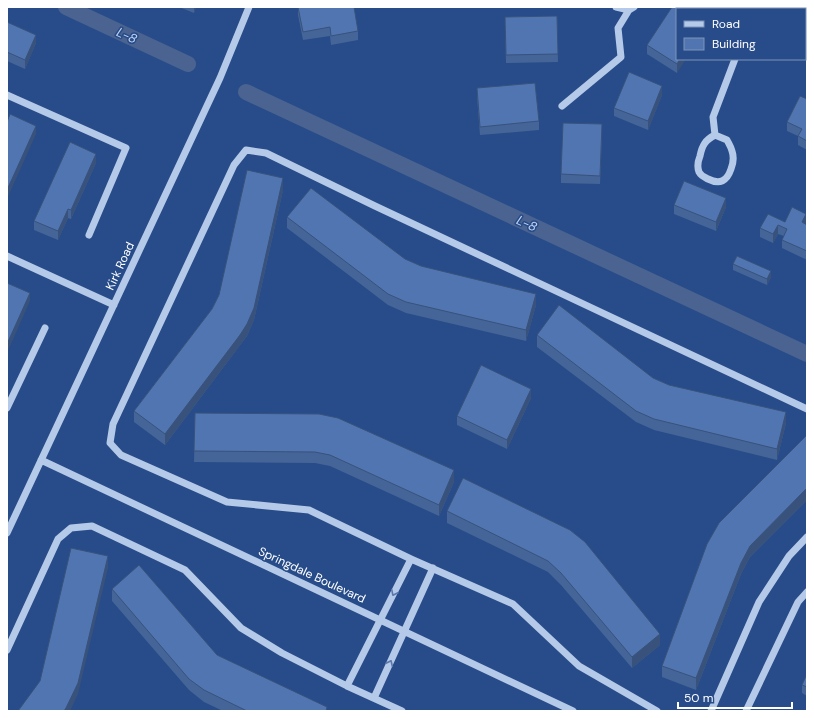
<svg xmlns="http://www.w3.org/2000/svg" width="814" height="718" font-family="'DM Sans',sans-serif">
<rect width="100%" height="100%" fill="#274c89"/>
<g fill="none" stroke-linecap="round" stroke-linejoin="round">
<!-- canal -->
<path stroke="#4a6390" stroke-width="16" d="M66 7 188 64
M246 92 807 354"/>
<!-- minor -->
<path stroke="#b5c9e9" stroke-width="7" d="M616 7 629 10
M755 9V7
M7 95 126 148 89 235
M562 106 621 57 618 28 629 10 634 7
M715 135 727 140C729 144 731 147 732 151 734 157 733 164 731 169 727 181 720 185 708 179 704 177 701 176 699 172 697 167 698 161 700 156 702 146 705 140 715 135Z
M715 135 713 117 735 59
M7 256 114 305
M7 408 45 328
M41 460 573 711
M7 533 220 78 249 7
M7 650 58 539 71 528 92 526 185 570 241 628 282 653 347 686 402 711
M347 686 411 559
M374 698 433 568
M657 711 579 666 513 604 411 559 309 510 227 502 121 455 110 443 113 424 234 165 246 150 266 153 375 206 807 409
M711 711 759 602 789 556 807 537
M746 711 798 602 807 592"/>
</g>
<!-- wall -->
<path fill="#456598" d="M179 7H196L194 13Z
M298 7 358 31V40L331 45 330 36 303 40 298 15Z
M698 7 677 73 647 54V45Z
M557 16 558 62 506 63 505 17Z
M7 22 36 43 25 69 7 61Z
M477 88 539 121V130L480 135 477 97Z
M662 95 648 130 614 116V108Z
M807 99V150L798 145V136L787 131V122Z
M602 133 600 184 561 183V174Z
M96 163 71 219 68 218 58 240 34 230V221Z
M283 190 254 320 247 336 165 445 134 422V411L212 309Z
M674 205 726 207 716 231 674 214Z
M287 217 405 259 421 266 536 305 526 341 406 313 388 305 287 228Z
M785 222 806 223 805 224 807 225V260L782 248V240L784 236 778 234 773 243 760 237V228Z
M733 264 771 277 767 285 733 270Z
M537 335 653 378 669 385 786 423 777 460 654 430 636 422 537 347Z
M531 398 507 449 457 425V416Z
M195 413 454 482 439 516 330 466 315 463 194 462Z
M807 435V500L750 557 741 574 696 690 662 677V666Z
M463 478 660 645 632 668 561 585 548 572 447 523V511Z
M112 589 217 655 327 711H223L204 702 189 690 112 601Z
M807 674V696L802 693V685Z"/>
<!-- shaded-wall -->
<path fill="#38527c" d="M194 7H196L194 13Z
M36 35V43L25 69V60Z
M680 59H686L677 73V64Z
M662 86V95L648 130V121Z
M36 126V134L7 199V190Z
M96 154V163L71 219V210Z
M283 178V190L254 320 247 336 165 445V434Z
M726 198V207L716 231V222Z
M68 209V218L58 240V231Z
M806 214V223L802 231V222Z
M778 225V234L773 243V234Z
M771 271V277L767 285V279Z
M30 293V301L7 353V344Z
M536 294V305L526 341V330Z
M531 389V398L507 449V440Z
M786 412V423L777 460V449Z
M454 470V482L439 516V505Z
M807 488V500L750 557 741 574 696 690V678L741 563 750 546Z
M108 556V568L78 694 70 711H64Z
M660 634V645L632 668V657Z"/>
<!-- building -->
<path fill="#5075b1" stroke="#38527c" d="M298 7H354L358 31 331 36 330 27 303 32Z
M672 7H698L701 9H677V59H680L677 64 647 45Z
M557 16 558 54 506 55 505 17Z
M7 22 36 35 25 60 7 52Z
M629 72 662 86 648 121 614 108Z
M535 83 539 121 480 127 477 88Z
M800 96 807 99V141L798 136 802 129 787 122Z
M10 114 36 126 7 190V122Z
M563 123 602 124 600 176 561 174Z
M70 142 96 154 71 210 68 209 58 231 34 221Z
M247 170 283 178 254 308 247 324 240 335 165 434 134 411 212 309 219 295Z
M684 181 726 198 716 222 674 205Z
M311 188 405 259 421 266 536 294 526 330 406 302 388 294 287 217Z
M792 207 806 214 802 222 807 225V251L782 240 787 229 778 225 773 234 760 228 768 214 785 222Z
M737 256 771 271 767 279 733 264Z
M7 283 30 293 7 344Z
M559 305 653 378 669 385 786 412 777 449 654 419 636 411 537 335Z
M481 365 531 389 507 440 457 416Z
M195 413 319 414 338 418 454 470 439 505 330 455 315 452 194 451Z
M807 435V488L750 546 741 563 696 678 662 666 707 544 719 523Z
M463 478 570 530 585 542 660 634 632 657 561 573 548 561 447 511Z
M71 548 108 556 78 683 66 708 64 711H18L40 681Z
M139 565 217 655 327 707 326 711H247L204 690 189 679 112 589Z
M807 674V687L802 685Z"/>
<!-- one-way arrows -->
<defs><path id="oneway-chevron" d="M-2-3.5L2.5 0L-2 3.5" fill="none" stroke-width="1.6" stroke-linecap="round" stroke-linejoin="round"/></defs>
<g stroke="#5978ab">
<use href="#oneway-chevron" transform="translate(394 593) rotate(116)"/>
<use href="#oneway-chevron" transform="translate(390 663) rotate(-65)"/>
</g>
<g text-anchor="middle" stroke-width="3" stroke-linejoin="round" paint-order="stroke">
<!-- street labels -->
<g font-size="12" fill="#fff" stroke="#274c89">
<text transform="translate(120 266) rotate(-65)" y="4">Kirk Road</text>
<text transform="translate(312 575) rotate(25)" y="4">Springdale Boulevard</text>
</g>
<!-- water labels -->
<g font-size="13" font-style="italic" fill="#c0d3f0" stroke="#274c89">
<text transform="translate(127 35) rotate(25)" y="5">L-8</text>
<text transform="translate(527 223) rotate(25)" y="5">L-8</text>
</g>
</g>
<!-- border -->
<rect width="814" height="718" fill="none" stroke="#ffffff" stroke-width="16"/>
<!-- legend -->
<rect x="676" y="8" width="130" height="52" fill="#274c89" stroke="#7d94b8"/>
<rect x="684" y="21" width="20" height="6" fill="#b5c9e9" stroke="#7d94b8"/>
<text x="712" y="28" font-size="12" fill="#ffffff">Road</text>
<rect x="684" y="38" width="20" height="12" fill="#5075b1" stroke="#7d94b8"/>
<text x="712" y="48" font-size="12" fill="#ffffff">Building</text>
<!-- scale -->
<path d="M678 702v6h114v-6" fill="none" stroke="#ffffff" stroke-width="2"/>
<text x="684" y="702" font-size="12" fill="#ffffff" stroke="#274c89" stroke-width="3" paint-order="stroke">50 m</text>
</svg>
